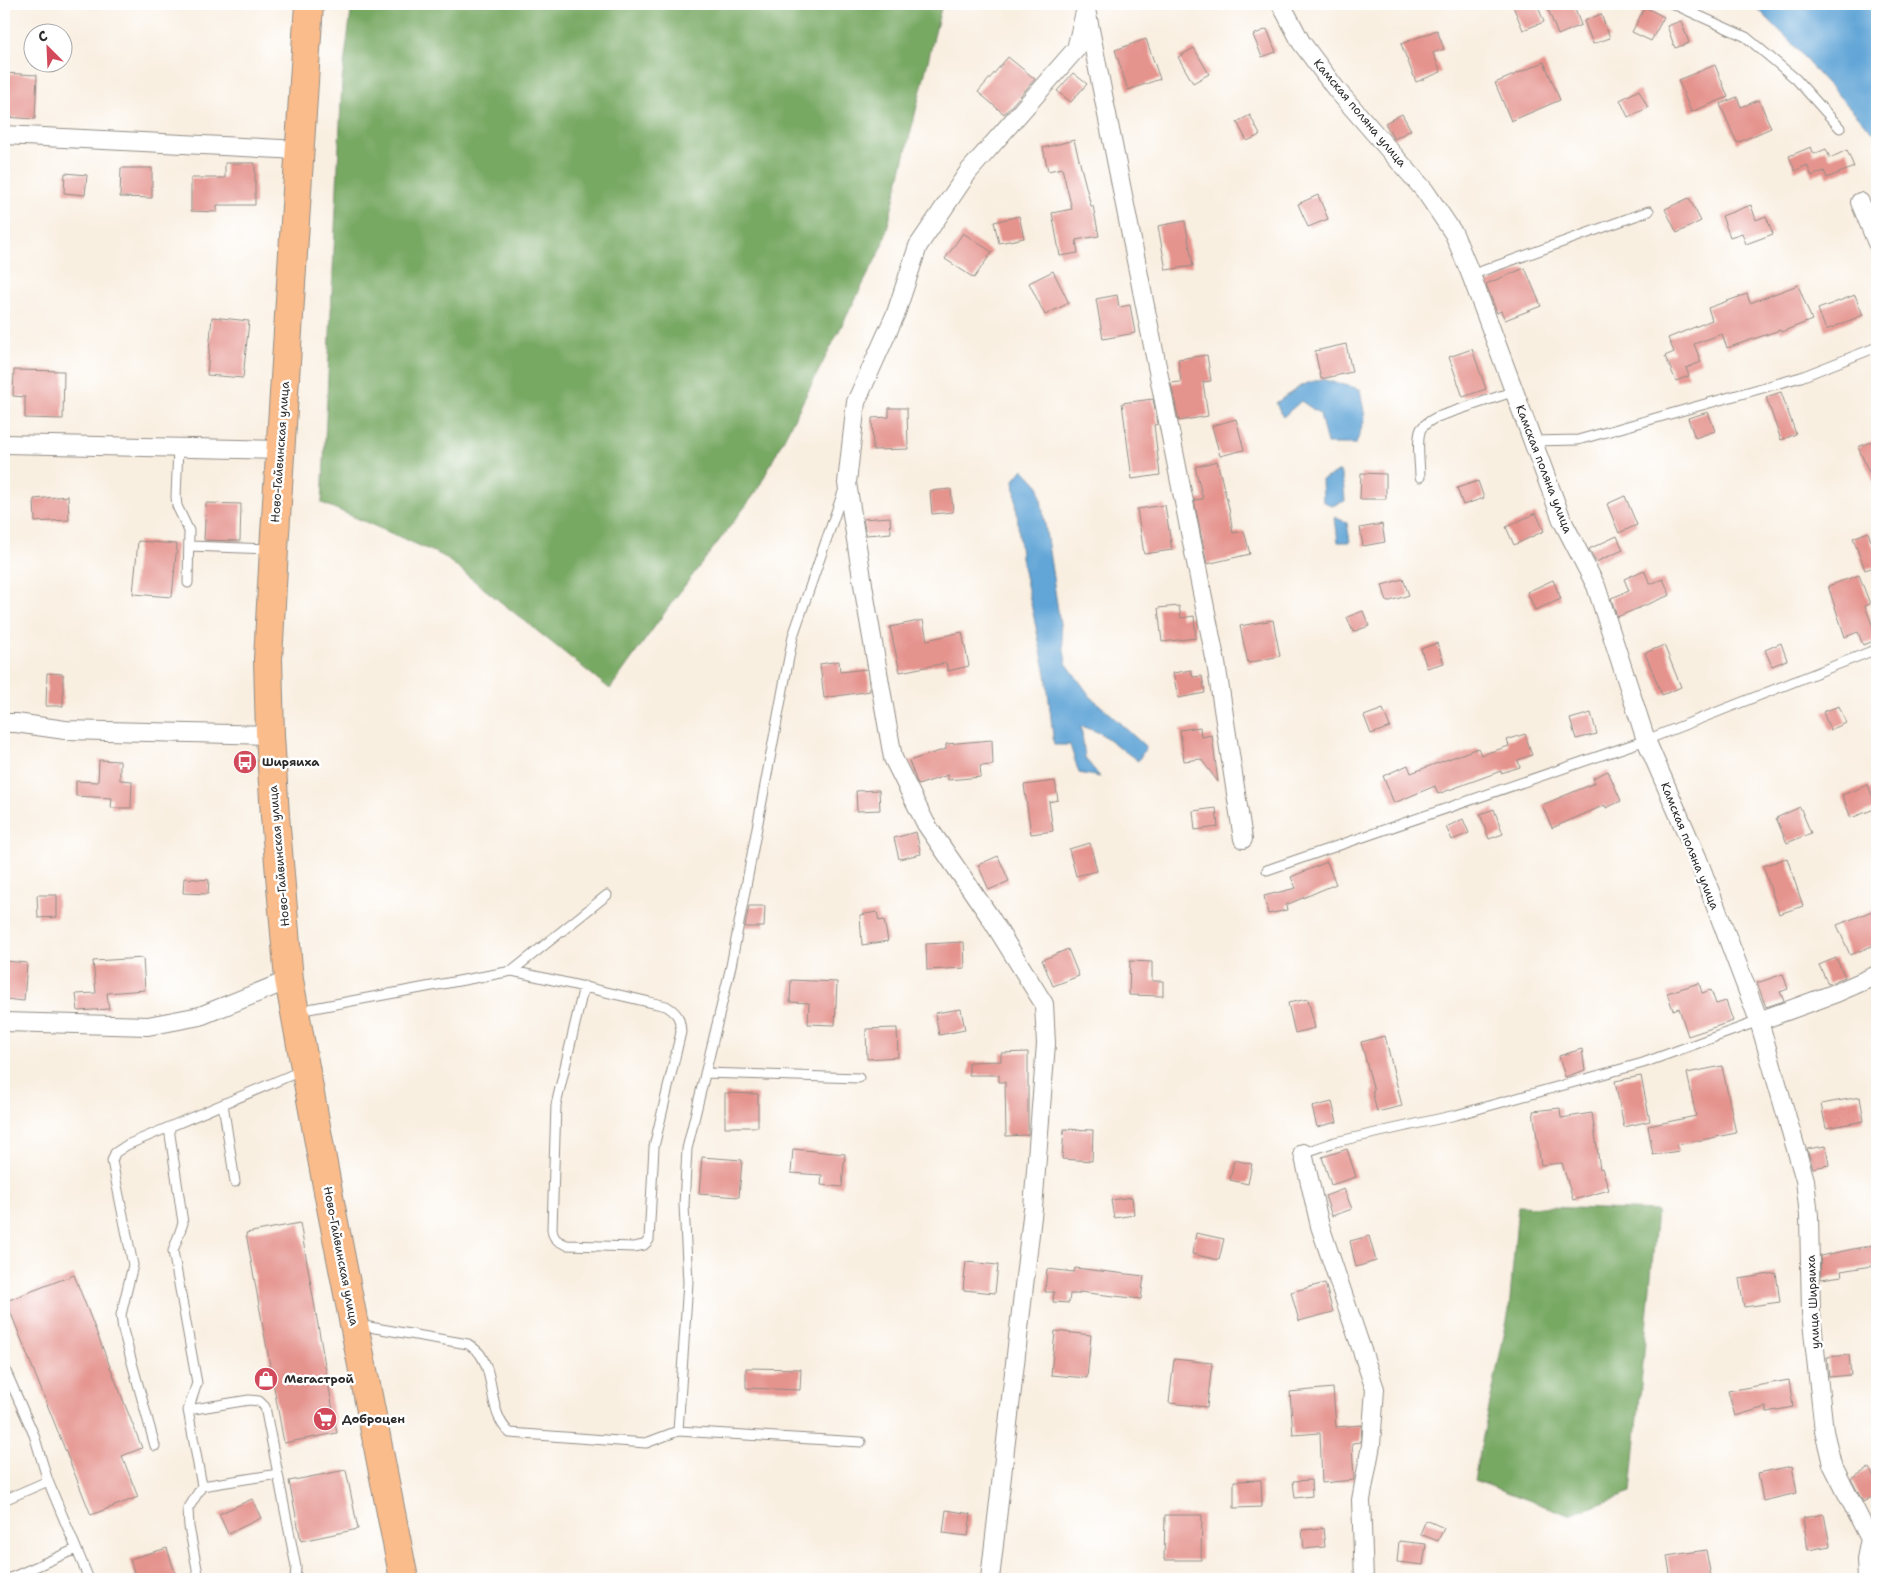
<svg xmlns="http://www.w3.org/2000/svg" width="1881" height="1583" font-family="'Shantell Sans',sans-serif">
<rect width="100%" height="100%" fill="#fff"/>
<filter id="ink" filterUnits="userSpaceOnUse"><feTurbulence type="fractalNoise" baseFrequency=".02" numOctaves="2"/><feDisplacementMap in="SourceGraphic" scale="10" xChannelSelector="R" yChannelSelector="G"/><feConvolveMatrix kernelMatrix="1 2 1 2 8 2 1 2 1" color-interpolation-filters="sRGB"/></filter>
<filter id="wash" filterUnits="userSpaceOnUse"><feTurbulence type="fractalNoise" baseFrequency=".0096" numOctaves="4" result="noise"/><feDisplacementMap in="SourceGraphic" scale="20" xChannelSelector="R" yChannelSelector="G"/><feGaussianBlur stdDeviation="1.12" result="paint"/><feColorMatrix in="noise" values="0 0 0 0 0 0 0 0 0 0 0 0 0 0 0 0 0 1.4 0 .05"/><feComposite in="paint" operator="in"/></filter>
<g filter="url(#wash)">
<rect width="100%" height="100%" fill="#f9efe1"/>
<!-- forest -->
<path fill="#78a964" stroke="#526a48" d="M352 4H942L883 245 757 491 673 601 610 689 443 556 322 503 342 81Z
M1518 1206 1657 1211 1631 1493 1569 1515 1474 1480 1509 1311Z"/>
<!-- water -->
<path fill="#62a6d7" stroke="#466881" d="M1753 4H1877V136L1816 72 1791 42Z
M1321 379 1360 389 1365 418 1356 444H1327L1320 414 1301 401 1283 417 1276 403 1302 385Z
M1023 469 1039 486 1066 663 1090 696 1146 747 1138 761 1100 733 1081 726 1085 758 1100 777 1079 773 1070 745H1054L1046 674 1021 557 1014 480Z
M1340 471 1344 488 1345 501 1332 506 1323 501 1322 480Z
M1335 517 1347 523 1350 542H1338Z"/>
<g id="blocks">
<!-- building -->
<path fill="#e5938d" d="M1512 4H1537L1544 22 1523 30Z
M1546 4H1573L1581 25 1558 35Z
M1645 7 1664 17 1651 41 1632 32Z
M1601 14 1610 38 1593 44 1584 21Z
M1681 21 1689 43 1675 48 1667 26Z
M1267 29 1276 52 1262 57 1253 35Z
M1437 30 1444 49 1433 53 1441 72 1416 82 1401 44Z
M1146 39 1160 79 1128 90 1115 50Z
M1194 48 1209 74 1193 83 1178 57Z
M1008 57 1035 79 1004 114 978 92Z
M1544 62 1560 100 1511 121 1495 83Z
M1715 65 1728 97 1691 112 1678 80Z
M4 73 37 75 35 119 4 117Z
M1073 73 1087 84 1071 102 1057 91Z
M1639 90 1648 108 1628 117 1620 100Z
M1737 97 1741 107 1759 100 1771 128 1737 143 1720 104Z
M1402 114 1411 130 1394 139 1385 123Z
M1250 115 1260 135 1247 141 1237 122Z
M1074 140 1091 206H1093L1099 236 1076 240 1078 253 1060 256 1052 213 1072 209 1062 168 1048 171 1043 148Z
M1811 147 1814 154 1826 149 1830 158 1847 150 1854 167 1827 178 1824 171 1812 176 1807 165 1795 171 1789 156Z
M225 163H255V205H217V212L191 211V178H225Z
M121 168H152V198L120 197Z
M65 173 87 175 85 195 64 193Z
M1318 195 1328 219 1308 227 1298 204Z
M1689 198 1701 221 1677 233 1665 209Z
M1751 205 1756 220 1766 216 1773 234 1746 244 1742 233 1730 237 1722 216Z
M1019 216 1024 238 999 243 994 222Z
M1185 221 1193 266 1166 270 1158 226Z
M963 233 992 252 974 278 945 259Z
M1525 268 1541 306 1505 320 1501 311 1497 313 1486 284Z
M1053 271 1069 303 1045 315 1029 283Z
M1798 285 1812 320 1781 332 1780 330 1727 348 1722 334 1694 344 1701 362 1686 368 1689 376 1676 381 1665 356 1674 352 1668 338 1712 320 1708 308 1747 294 1750 303Z
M1117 295 1119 307 1130 305 1135 333 1103 339 1096 299Z
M1855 295 1863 315 1826 330 1818 309Z
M212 317 249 321 243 378 207 375Z
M1346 344 1352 372 1321 379 1315 351Z
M1472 349 1486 389 1463 397 1449 357Z
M1207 355 1211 381 1203 382 1208 416 1179 421 1171 383 1181 382 1178 359Z
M14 370 64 371 63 419 25 418V397L13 396Z
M1781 392 1796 434 1781 440 1766 397Z
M1153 399 1158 424 1154 425 1160 475 1132 479 1122 403Z
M889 408H907L908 449 873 450 872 418 889 417Z
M1708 412 1715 431 1695 438 1688 418Z
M1236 419 1244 450 1220 456 1212 426Z
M1877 439V490L1858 447Z
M1217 461 1229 508 1233 533 1244 531 1250 554 1207 564 1194 500 1203 499 1195 467Z
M1361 473 1386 474V499H1360Z
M1478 481 1484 498 1463 505 1457 488Z
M951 489 953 512 932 514 930 491Z
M68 496 69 520 35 522 34 499Z
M1625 496 1637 525 1619 533 1607 504Z
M206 503 241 504 240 541 204 540Z
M1165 505 1172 550 1144 554 1137 509Z
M1536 513 1544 531 1514 545 1506 527Z
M890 517 891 533 866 535 863 519Z
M1382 524 1385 542 1363 546 1360 528Z
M1868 532 1877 558V566L1865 570 1853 538Z
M1617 536 1623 550 1596 562 1589 549Z
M138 541 177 544 172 597 133 594Z
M1644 570 1650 584 1663 579 1670 595 1617 617 1611 598 1629 591 1624 579Z
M1859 575 1870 604 1865 606 1877 637V640L1863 645 1858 632 1845 637 1828 586Z
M1403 579 1409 595 1387 602 1382 585Z
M1553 580 1561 599 1535 610 1527 592Z
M1179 606 1181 618 1194 616 1196 638 1162 642 1158 608Z
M1363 611 1369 626 1353 632 1347 617Z
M923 620 927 640 962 632 969 666 948 671 946 663 900 672 890 627Z
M1273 620 1280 656 1248 663 1240 626Z
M1437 643 1444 663 1427 668 1421 649Z
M1781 643 1787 660 1772 666 1765 650Z
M1664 645 1681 687 1662 695 1645 653Z
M839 661 840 672 867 669 870 691 824 698 820 664Z
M1191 670 1193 677 1202 676 1205 693 1178 698 1173 673Z
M47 673 63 674V706H46Z
M1839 706 1846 723 1830 730 1823 712Z
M1383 709 1390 727 1371 734 1364 716Z
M1591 713 1597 734 1576 739 1570 719Z
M1200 727 1201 737 1212 735 1218 782 1201 759 1184 761 1180 730Z
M1525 734 1532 755 1518 760 1520 767 1501 773V771L1438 794 1435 786 1394 803 1383 776 1408 765 1411 773 1478 748 1481 755 1509 746 1507 740Z
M992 740 993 765 980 766 981 777 948 780V775L918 785 909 761 946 749V744Z
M99 760 120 761V780L132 781 131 808H111L112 798 76 796V781L98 782Z
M1608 771 1621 801 1606 808 1605 805 1552 828 1542 805 1595 783 1593 778Z
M1055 781 1058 800 1049 802 1053 831 1031 834 1024 785Z
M1868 785 1877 808 1851 818 1842 795Z
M879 790 880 810 857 811 856 791Z
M1800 807 1811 833 1787 843 1776 818Z
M1216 808 1218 827 1195 830 1193 811Z
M1494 809 1503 834 1489 839 1480 814Z
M1463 819 1469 833 1452 840 1446 827Z
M916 832 921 854 899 859 894 838Z
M1090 843 1097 871 1076 876 1069 849Z
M998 856 1009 881 989 890 978 865Z
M1787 858 1803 906 1779 914 1763 866Z
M1327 862 1336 884 1286 905 1287 910 1268 914 1264 896 1296 888 1291 877Z
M184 878 209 880 208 894 183 893Z
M37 895H57V917L38 918Z
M749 906H765L764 927H745Z
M1877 909V944L1850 955 1837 925Z
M877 912 879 921 884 920 888 941 862 945 860 915Z
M964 942 965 968 927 970 926 944Z
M1068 949 1079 976 1053 986 1042 960Z
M143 958 145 990 107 993 109 1009 78 1011 76 994 96 993 93 961Z
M1836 958 1845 977 1828 984 1819 965Z
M6 961 27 963 24 1001 4 999Z
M1130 961 1152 962V981H1163V996L1129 995Z
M1783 974 1788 989 1780 992 1784 1001 1766 1007 1757 983Z
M791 980 837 982 835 1025 808 1024 809 1003 790 1002Z
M1699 983 1702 993 1711 990 1716 1004 1726 1001 1733 1021 1688 1036 1679 1008 1673 1010 1667 993Z
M1308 999 1315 1028 1295 1033 1288 1003Z
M961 1009 965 1030 939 1035 935 1013Z
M897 1028 898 1057 867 1059 866 1029Z
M1385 1036 1402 1106 1377 1112 1372 1091H1374L1361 1042Z
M1582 1049 1585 1070 1565 1077 1559 1056Z
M1028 1052V1135L1006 1136 1005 1082H999V1075H969V1062L1001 1061V1053Z
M1722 1066 1736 1133 1677 1145 1679 1151 1653 1155 1648 1126 1696 1116 1687 1073Z
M1641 1076 1650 1121 1624 1127 1615 1081Z
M725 1093 758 1094V1127H725Z
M1860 1097 1864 1121 1826 1128 1821 1104Z
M1332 1102 1337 1122 1317 1127 1312 1107Z
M1560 1108 1561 1118 1592 1113 1600 1169 1602 1168 1609 1190 1573 1200 1562 1163 1541 1165 1533 1111Z
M1064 1129 1093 1130 1092 1161 1062 1159Z
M1826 1146 1829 1165 1813 1168 1807 1149Z
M793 1149 845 1154 842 1187 821 1185 822 1175 791 1173Z
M1347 1149 1356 1177 1331 1185 1322 1157Z
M702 1157 742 1160 739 1197 699 1194Z
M1234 1160 1252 1164 1248 1184 1230 1180Z
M1344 1189 1352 1209 1332 1216 1325 1196Z
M1132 1197 1134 1215 1114 1218 1111 1200Z
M300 1223 337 1433 284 1443 246 1233Z
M1196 1233 1224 1239 1219 1260 1192 1254Z
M1369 1236 1376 1261 1356 1267 1350 1241Z
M1877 1244V1265L1841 1271 1842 1276 1821 1279 1820 1256Z
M966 1262 998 1265 995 1293 963 1290Z
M1075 1268 1144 1276 1141 1299 1079 1292V1294H1070L1069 1303 1053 1302 1054 1292H1045L1047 1269 1074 1272Z
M1776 1273 1780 1302 1744 1307 1739 1279Z
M74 1275 142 1448 122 1456 138 1497 91 1515 6 1301Z
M1325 1283 1333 1312 1299 1321 1291 1292Z
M1055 1331 1091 1335 1087 1378 1051 1375Z
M1849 1355 1851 1375 1829 1377 1827 1357Z
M1174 1359 1212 1363 1207 1407 1169 1403Z
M746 1368 801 1369 800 1390 746 1388Z
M1789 1380 1793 1407 1767 1412 1766 1407 1735 1416 1728 1391Z
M1333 1388 1336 1427 1362 1425 1361 1442 1352 1443 1354 1480 1322 1483 1320 1433 1293 1435 1290 1392Z
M1792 1466 1797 1493 1763 1501 1758 1473Z
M1869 1468 1877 1483V1494L1863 1502 1851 1479Z
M346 1470 358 1529 301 1541 289 1481Z
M1261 1480 1262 1507 1234 1508V1481Z
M1311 1480 1312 1496 1295 1498 1293 1481Z
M252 1499 261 1518 228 1534 219 1514Z
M946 1510 971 1514 968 1536 943 1533Z
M1824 1514 1830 1546 1808 1550 1803 1518Z
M1165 1515H1202L1201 1560H1164Z
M1426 1520 1444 1528 1438 1541 1420 1534Z
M1323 1528 1325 1547 1304 1549 1302 1530Z
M1399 1541 1426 1544 1423 1565 1397 1562Z
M167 1548 177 1579H136L130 1559Z
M1706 1550 1711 1577 1671 1579 1667 1556Z"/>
</g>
</g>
<g filter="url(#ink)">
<use href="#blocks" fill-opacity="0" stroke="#928d86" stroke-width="1"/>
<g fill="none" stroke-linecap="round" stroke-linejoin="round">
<!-- lane casing -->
<g stroke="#928d86" stroke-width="11">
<path id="lane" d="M1673 4 1746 37 1796 79 1840 128
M1471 275 1649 211
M1533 441 1578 440 1801 377 1877 347
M178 448 176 497 177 506 189 531 188 583
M1420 477C1420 465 1416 439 1421 429 1425 423 1431 420 1437 417L1515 391
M189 546 271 549
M1267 870 1646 740 1877 649
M512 971C564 982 615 994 666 1006 678 1013 680 1018 681 1032L654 1147 649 1240 644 1245 634 1247 567 1245C557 1241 553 1239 552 1229L556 1105 584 986
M298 1011 512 971 607 895
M705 1073 859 1078
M223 1104 235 1182
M169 1128 183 1223 173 1251 197 1383 188 1410 202 1486 188 1509 189 1527 199 1579
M1303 1153 1335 1142 1456 1115 1643 1063 1759 1021
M358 1325 468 1344C472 1347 477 1350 480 1354 496 1377 488 1414 510 1433L646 1443 678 1431 861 1442
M4 1367 34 1435 48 1481 89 1579
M188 1410 249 1400 259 1401 265 1407 296 1567 295 1579
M678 1431 688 1282 684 1205 687 1149 731 966 793 636 844 489
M155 1446 123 1330 121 1315 133 1265 112 1161 115 1153 127 1145 303 1070
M202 1486 278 1474
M4 1500 48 1481
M8 1579 76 1549"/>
</g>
<!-- street casing -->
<g stroke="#928d86" stroke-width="20">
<path id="street" d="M1281 4 1301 42 1336 89 1425 191 1454 234 1471 275 1562 520 1596 586 1646 740 1697 857 1759 1021 1836 993 1877 975
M1087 14 1216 663 1243 839
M4 135 300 150
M1860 202 1877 243
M4 444 280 450
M4 723H16L65 730 270 735
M1759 1021 1805 1180 1809 1216 1811 1313 1824 1431 1832 1464 1870 1539 1866 1559 1867 1579
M4 1022 148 1026 200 1016 289 980
M1303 1153 1320 1226 1375 1389 1371 1445 1361 1500 1364 1579
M990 1579 1033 1208 1046 1044 1044 1004 990 917 926 824 893 758 866 603 847 483 856 402 896 313 918 246 969 171 1076 49 1086 8"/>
</g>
<!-- primary casing -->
<g stroke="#928d86" stroke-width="30">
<path id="primary" d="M309 4 274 549 268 659 270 735 275 816 289 980 330 1202 404 1579"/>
</g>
<!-- lane -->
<use href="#lane" stroke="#fff" stroke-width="9"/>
<!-- street -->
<use href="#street" stroke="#fff" stroke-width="18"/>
<!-- primary -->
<use href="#primary" stroke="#fabc8b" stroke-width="28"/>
</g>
</g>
<!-- icons -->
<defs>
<g id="bus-disc" transform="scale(1.25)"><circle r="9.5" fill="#d1495b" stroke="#fff"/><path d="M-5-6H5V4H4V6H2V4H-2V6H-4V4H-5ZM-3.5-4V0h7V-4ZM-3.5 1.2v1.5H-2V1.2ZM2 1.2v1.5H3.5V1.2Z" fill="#fff"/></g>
<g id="shop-disc" transform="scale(1.25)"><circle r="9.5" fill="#d1495b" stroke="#fff"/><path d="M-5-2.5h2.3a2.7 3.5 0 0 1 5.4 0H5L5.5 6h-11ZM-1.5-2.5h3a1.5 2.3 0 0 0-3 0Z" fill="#fff"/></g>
<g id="supermarket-disc" transform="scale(1.25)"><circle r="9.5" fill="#d1495b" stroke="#fff"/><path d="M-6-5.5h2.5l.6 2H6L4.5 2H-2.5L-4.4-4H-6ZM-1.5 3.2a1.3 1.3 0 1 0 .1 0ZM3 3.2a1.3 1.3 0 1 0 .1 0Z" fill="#fff"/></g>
</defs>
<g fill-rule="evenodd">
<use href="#bus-disc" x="245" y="762"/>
<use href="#shop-disc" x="266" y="1379"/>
<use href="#supermarket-disc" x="325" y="1419"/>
</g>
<g text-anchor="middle" stroke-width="5" stroke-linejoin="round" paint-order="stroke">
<!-- street labels -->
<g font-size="12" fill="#2b2b2b" stroke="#fff">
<text transform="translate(1360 113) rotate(50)" y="4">Камская поляна улица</text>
<text transform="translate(280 452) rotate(-86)" y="4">Ново-Гайвинская улица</text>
<text transform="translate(1544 469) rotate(69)" y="4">Камская поляна улица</text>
<text transform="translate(1690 846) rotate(68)" y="4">Камская поляна улица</text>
<text transform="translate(279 856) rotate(-95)" y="4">Ново-Гайвинская улица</text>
<text transform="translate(341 1256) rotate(79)" y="4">Ново-Гайвинская улица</text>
<text transform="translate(1813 1302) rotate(-93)" y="4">улица Ширяиха</text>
</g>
<!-- poi labels -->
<g font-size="12" font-weight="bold" fill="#2b2b2b" stroke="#fff" text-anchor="start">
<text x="262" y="766">Ширяиха</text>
<text x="284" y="1383">Мегастрой</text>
<text x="342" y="1423">Доброцен</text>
</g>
</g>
<!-- margin -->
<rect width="1881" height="1583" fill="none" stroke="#fff" stroke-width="20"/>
<!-- north arrow -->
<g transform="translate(48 48) rotate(336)"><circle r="24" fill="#ffffff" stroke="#aaaaaa"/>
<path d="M0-4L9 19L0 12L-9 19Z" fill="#d1495b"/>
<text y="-8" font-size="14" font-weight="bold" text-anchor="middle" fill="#2b2b2b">С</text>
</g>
</svg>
